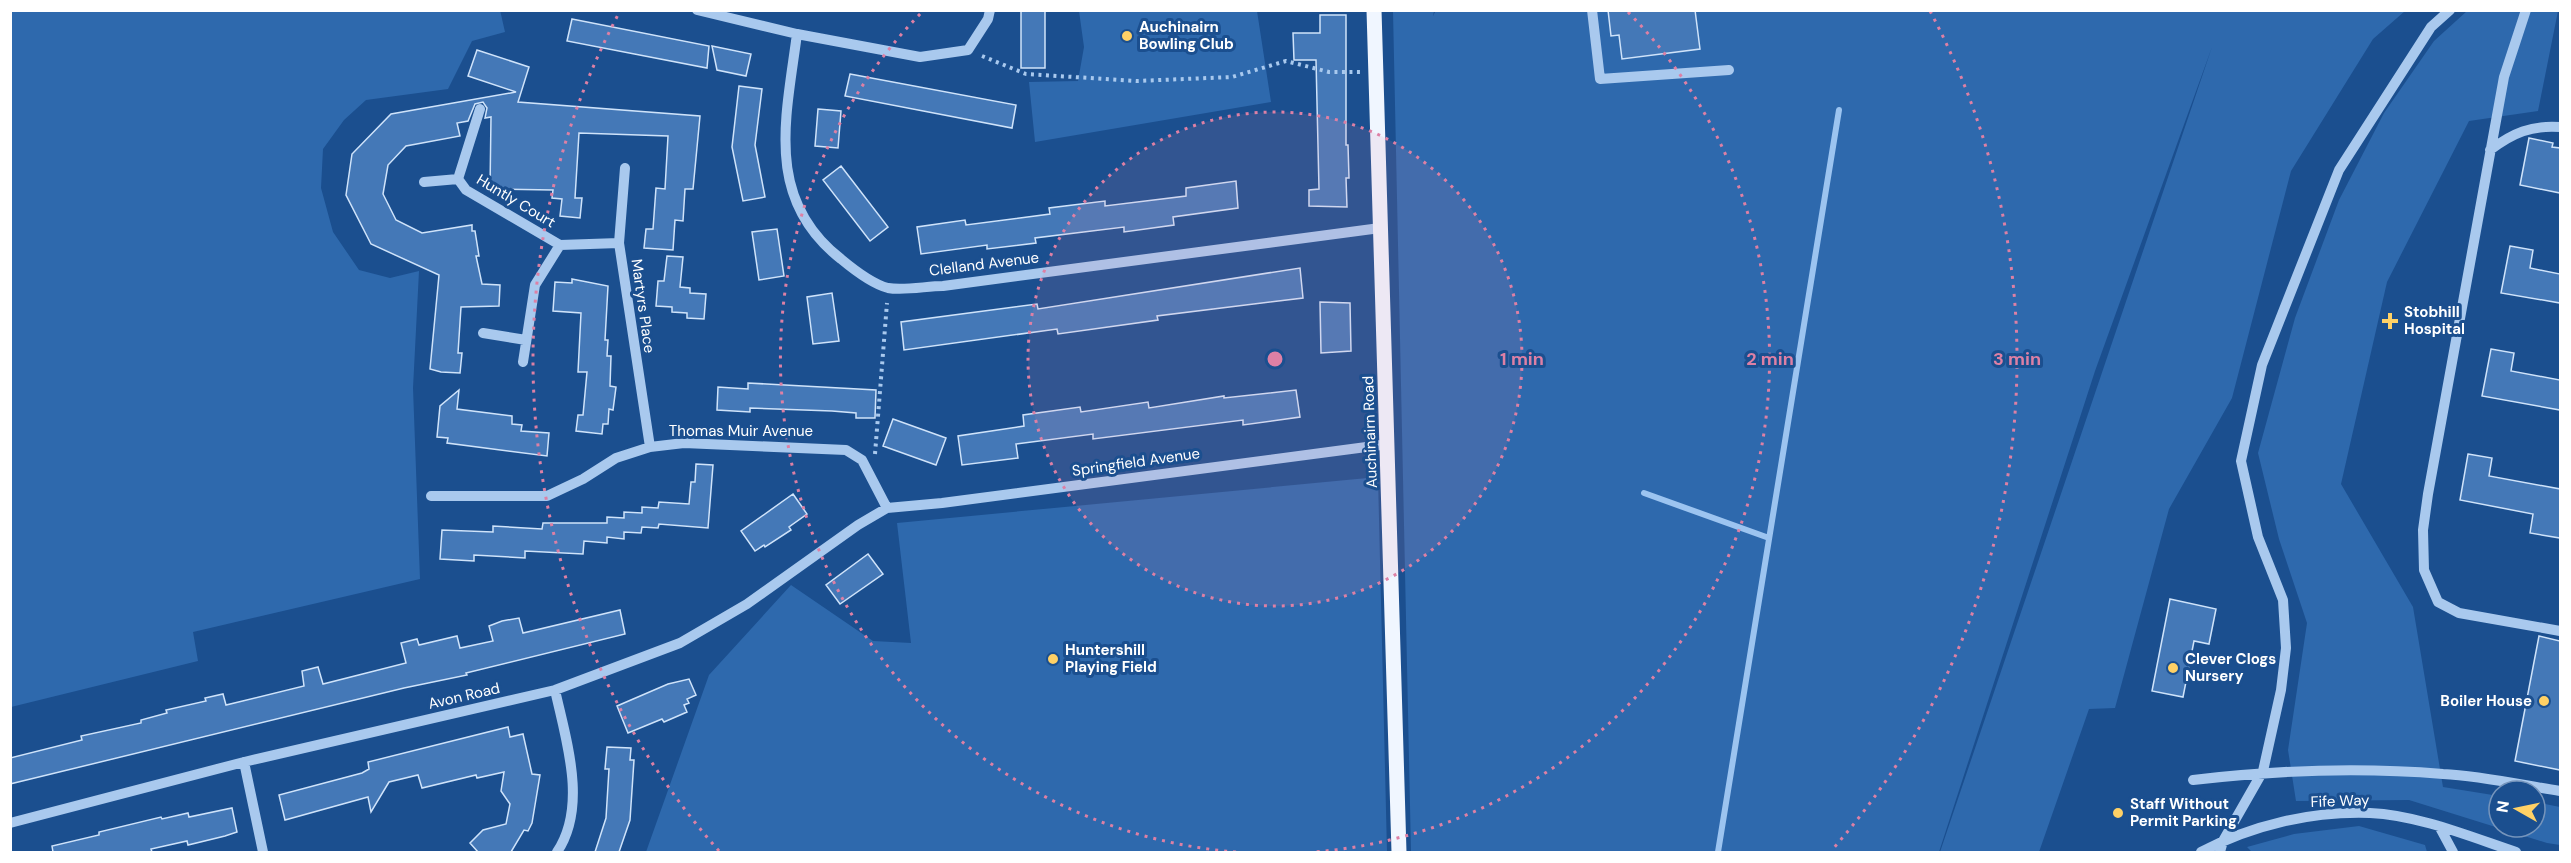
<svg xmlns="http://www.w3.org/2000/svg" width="2571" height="863" font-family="'DM Sans',sans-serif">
<rect width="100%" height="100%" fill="#1b4f8f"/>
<!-- green -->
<path fill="#2e69ad" d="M17 10H500L505 32 472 41 448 89 366 100 344 120 323 149 321 188 333 232 359 270 390 278 419 271 413 388 420 579 193 632 198 661 11 707 10 13Z
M1436 10 2405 11 2373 39 2291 171 2232 398 2169 509 2115 708 2089 709 2039 852H1940L2212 47 2095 371 1939 852H1411L1393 11H1434L1433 16Z
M1079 11H1257L1271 102 1035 142 1029 82 1078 81 1084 47Z
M2467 11H2558L2538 111 2469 121 2387 282 2341 484 2413 607 2443 787 2499 796V827H2535V802L2560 807V845L2547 843 2409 800 2296 801 2288 750 2307 623 2279 539 2258 453 2295 318 2339 200 2384 113 2434 41Z
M1378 477 1387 852H646L709 675 791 585 873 641 911 643 897 523Z
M2359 826 2425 845 2427 852H2252L2247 847 2294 834Z"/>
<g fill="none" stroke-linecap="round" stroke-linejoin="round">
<!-- stream -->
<path stroke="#9cc4f0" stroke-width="6" d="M1644 493 1769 538
M1718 852 1839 110"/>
</g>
<!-- building -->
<path fill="#4478b7" stroke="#cfe3fa" stroke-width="1.5" d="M1021 10H1045V68H1021Z
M1608 10H1695L1700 49 1622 59 1619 35 1611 36Z
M1320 15H1346V145H1348L1349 178H1346L1347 207 1309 206V190L1319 189 1316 60H1294L1293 33H1320Z
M572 19 709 46 707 68 567 41Z
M712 46 751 54 746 76 717 70Z
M477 50 529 67 518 102 700 116 693 189H685L683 221 675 220 673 250 644 248 646 229H653L656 188 665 189 668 136 579 133 575 198H582L580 218 560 216 562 199 552 198 553 190 490 189 491 117 485 118 487 108 483 102 475 104 468 121 457 123 460 136 406 146 388 165 383 194 396 220 422 233 472 225V231H475L479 256H476L482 284 500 285 499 306 461 307 458 353H462L460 373 441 372 430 369 439 275 371 244 346 195 352 154 391 114 516 92 468 76Z
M850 74 1016 105 1012 128 845 96Z
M739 86 762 89 755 145 765 197 743 201 732 147Z
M818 109 841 111 838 148 815 146Z
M2529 138 2553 143 2552 147 2560 148V193L2520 185Z
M841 166 888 227 870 241 823 180Z
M1236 181 1238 208 1173 217 1174 225 1124 232V227L1035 238 1036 243 987 249V245L921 254 917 227 965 220 966 225 1050 214 1049 208 1105 201V206L1186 196V188Z
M777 229 784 276 759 280 752 232Z
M2510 246 2533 250 2530 268 2560 274V303L2501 293Z
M667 256 683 257 680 287 690 288V293L706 294 704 319 687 318V313L672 312V307L656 306 658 281H664Z
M1300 268 1303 298 1157 316 1158 320 1058 334 1057 329 904 350 901 322 1037 304 1038 309Z
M572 279 608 286 605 340H608L607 356H611L610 386 616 387 613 410 609 409 608 424H603L602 434 576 431 578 415H583L587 372H578L581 313 553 311 555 282 572 283Z
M832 293 839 341 813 344 807 297Z
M1320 302 1350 303 1351 351 1321 353Z
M2491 349 2514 353 2511 371 2560 380V410L2482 396Z
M748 383 876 390 875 418H856V413L832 411 750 408V412L717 410 718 387 748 389Z
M459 390 457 409 512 416V424L522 425 521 431 549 433 547 456 447 443 448 438 437 437 440 406Z
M1296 390 1300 417 1243 425V420L1093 439V434L1016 444 1018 458 962 465 958 436 1024 426 1023 415 1080 407 1081 412 1148 402 1149 408 1224 396V398Z
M893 419 946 438 936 465 883 446Z
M2468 454 2492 458 2489 476 2560 489V538L2530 533 2533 514 2460 500Z
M696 464 713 465 708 528 659 524 658 528 642 527 641 533 624 532V539L607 537V543L584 541 583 554 525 551V558L474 555V561L440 559 442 530 493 532V526L542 529 543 523H607V517L624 518V512L642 513V507L658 508 659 502 689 504 691 482H695Z
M793 494 807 514 789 527 791 530 765 547 764 545 755 551 741 531Z
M868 554 883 574 840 604 826 585Z
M2170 599 2216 609 2209 644 2194 641 2183 697 2152 691Z
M620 610 625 634 466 673 467 675 404 688 10 784V758L82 740 81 736 141 723V720L167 713 166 710 206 701 205 698 223 694 226 705 304 686 302 671 318 667 323 684 406 663 401 643 417 639 419 645 457 636 460 648 493 641 489 626 502 621 519 618 523 633Z
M2539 636 2560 641V770L2515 761Z
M689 679 696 695 687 699 689 703 684 705 687 712 664 722 662 719 628 733 617 706 668 684Z
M508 727 510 737 523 734 532 774 540 775 532 823 528 831 524 830 511 852H478L470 843 483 830 506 824 510 804 501 791 504 772 477 778 476 775 422 788 418 775 389 782 371 812 368 797 285 820 279 795 362 773 369 769 368 762Z
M607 747 631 748 630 760H634L630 820 619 852H595L606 818 609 769H605Z
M232 808 237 832 225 836 188 845 187 841 151 849 152 852H53L52 846 99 835V832L161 817 162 819 188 813 189 817Z"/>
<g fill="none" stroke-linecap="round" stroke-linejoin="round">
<!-- path -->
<path stroke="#a9c9ee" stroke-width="4" stroke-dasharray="3 4.5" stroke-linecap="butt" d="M982 56 1026 74 1137 81 1232 77 1286 61 1329 72H1360
M875 454 887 303"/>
<!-- minor -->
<path stroke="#a9c9ee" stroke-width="10" d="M697 10 797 34 920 57 968 50 988 19 990 10
M1592 10 1600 79 1729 70
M2526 10 2504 77 2428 494 2423 530 2424 570 2438 602 2459 613 2560 631
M797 34C786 118 764 199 841 259 853 269 872 284 888 288 904 291 927 286 943 286L1380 228
M2490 150C2513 133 2531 125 2560 127
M625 168 619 243 650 447
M458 179 480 109
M424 182 458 179 466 190 560 245 619 243
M483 333 526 340
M523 362 535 285 560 245
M431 496H547L583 479 616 458 650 447 684 443 846 450 862 460 887 508
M555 690C566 740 588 806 557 852
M244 762 263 852
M2193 780C2277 770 2359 767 2443 774 2482 776 2522 785 2560 791
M10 823 244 762 555 690 680 643 747 604 858 525 887 508 942 503 1389 444
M2439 826 2453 852
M2201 852C2252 825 2312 811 2370 813 2418 815 2471 837 2516 852
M2220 852 2223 841 2263 771 2281 690 2286 648 2283 600 2258 537 2241 461 2262 365 2339 170 2431 27 2450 10"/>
<!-- major -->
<path stroke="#f0f6ff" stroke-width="15" d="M1374 10 1399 852"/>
</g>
<!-- distance rings -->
<circle cx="1275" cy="359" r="247" fill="#dd80a5" fill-opacity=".12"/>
<g fill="none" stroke="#dd80a5" stroke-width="3" stroke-dasharray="3 6">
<circle cx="1275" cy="359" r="247"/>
<path d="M1236 852A495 495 0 0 1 922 12M1628 12A495 495 0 0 1 1314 852"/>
<path d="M719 851A742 742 0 0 1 620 11M1930 11A742 742 0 0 1 1831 851"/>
</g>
<!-- markers -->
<g fill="#ffd166" stroke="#1b4f8f" stroke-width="2">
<circle cx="1127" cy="36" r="6"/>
<path d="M2387 312h6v6h6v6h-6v6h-6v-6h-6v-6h6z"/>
<circle cx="1053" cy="659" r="6"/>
<circle cx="2173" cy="668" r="6"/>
<circle cx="2544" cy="701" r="6"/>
<circle cx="2118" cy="813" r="6"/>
</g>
<g text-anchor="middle" stroke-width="6" stroke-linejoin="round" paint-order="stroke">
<!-- poi labels -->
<g font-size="15" font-weight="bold" fill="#fff" stroke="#1b4f8f" text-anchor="start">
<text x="1139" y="32">Auchinairn<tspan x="1139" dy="17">Bowling Club</tspan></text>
<text x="2404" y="317">Stobhill<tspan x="2404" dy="17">Hospital</tspan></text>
<text x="1065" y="655">Huntershill<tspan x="1065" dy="17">Playing Field</tspan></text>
<text x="2185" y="664">Clever Clogs<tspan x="2185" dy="17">Nursery</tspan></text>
<text x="2532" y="706" text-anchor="end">Boiler House</text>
<text x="2130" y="809">Staff Without<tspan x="2130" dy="17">Permit Parking</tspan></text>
</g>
<!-- street labels -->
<g font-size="15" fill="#fff" stroke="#1b4f8f">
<text transform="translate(516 201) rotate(31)" y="5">Huntly Court</text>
<text transform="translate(984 264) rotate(-7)" y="5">Clelland Avenue</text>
<text transform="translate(643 306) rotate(82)" y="5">Martyrs Place</text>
<text x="741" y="436">Thomas Muir Avenue</text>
<text transform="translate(1370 432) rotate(-92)" y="5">Auchinairn Road</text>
<text transform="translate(1136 462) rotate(-8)" y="5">Springfield Avenue</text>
<text transform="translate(464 696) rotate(-13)" y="5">Avon Road</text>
<text transform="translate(2340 801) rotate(-2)" y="5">Fife Way</text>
</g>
</g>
<circle cx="1275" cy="359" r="9" fill="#dd80a5" stroke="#1b4f8f" stroke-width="3"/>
<g font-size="18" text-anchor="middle" font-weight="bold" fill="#dd80a5" stroke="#1b4f8f" stroke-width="6" stroke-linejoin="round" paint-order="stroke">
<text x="1522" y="365">1 min</text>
<text x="1770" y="365">2 min</text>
<text x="2017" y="365">3 min</text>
</g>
<!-- border -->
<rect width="2571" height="863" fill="none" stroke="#ffffff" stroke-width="24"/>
<!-- north arrow -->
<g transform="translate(2517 809) rotate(279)"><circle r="28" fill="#1b4f8f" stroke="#7695bc" stroke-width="1.5"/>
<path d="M0-4.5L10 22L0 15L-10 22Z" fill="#ffd166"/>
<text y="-9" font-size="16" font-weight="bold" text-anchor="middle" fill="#ffffff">N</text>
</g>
</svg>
